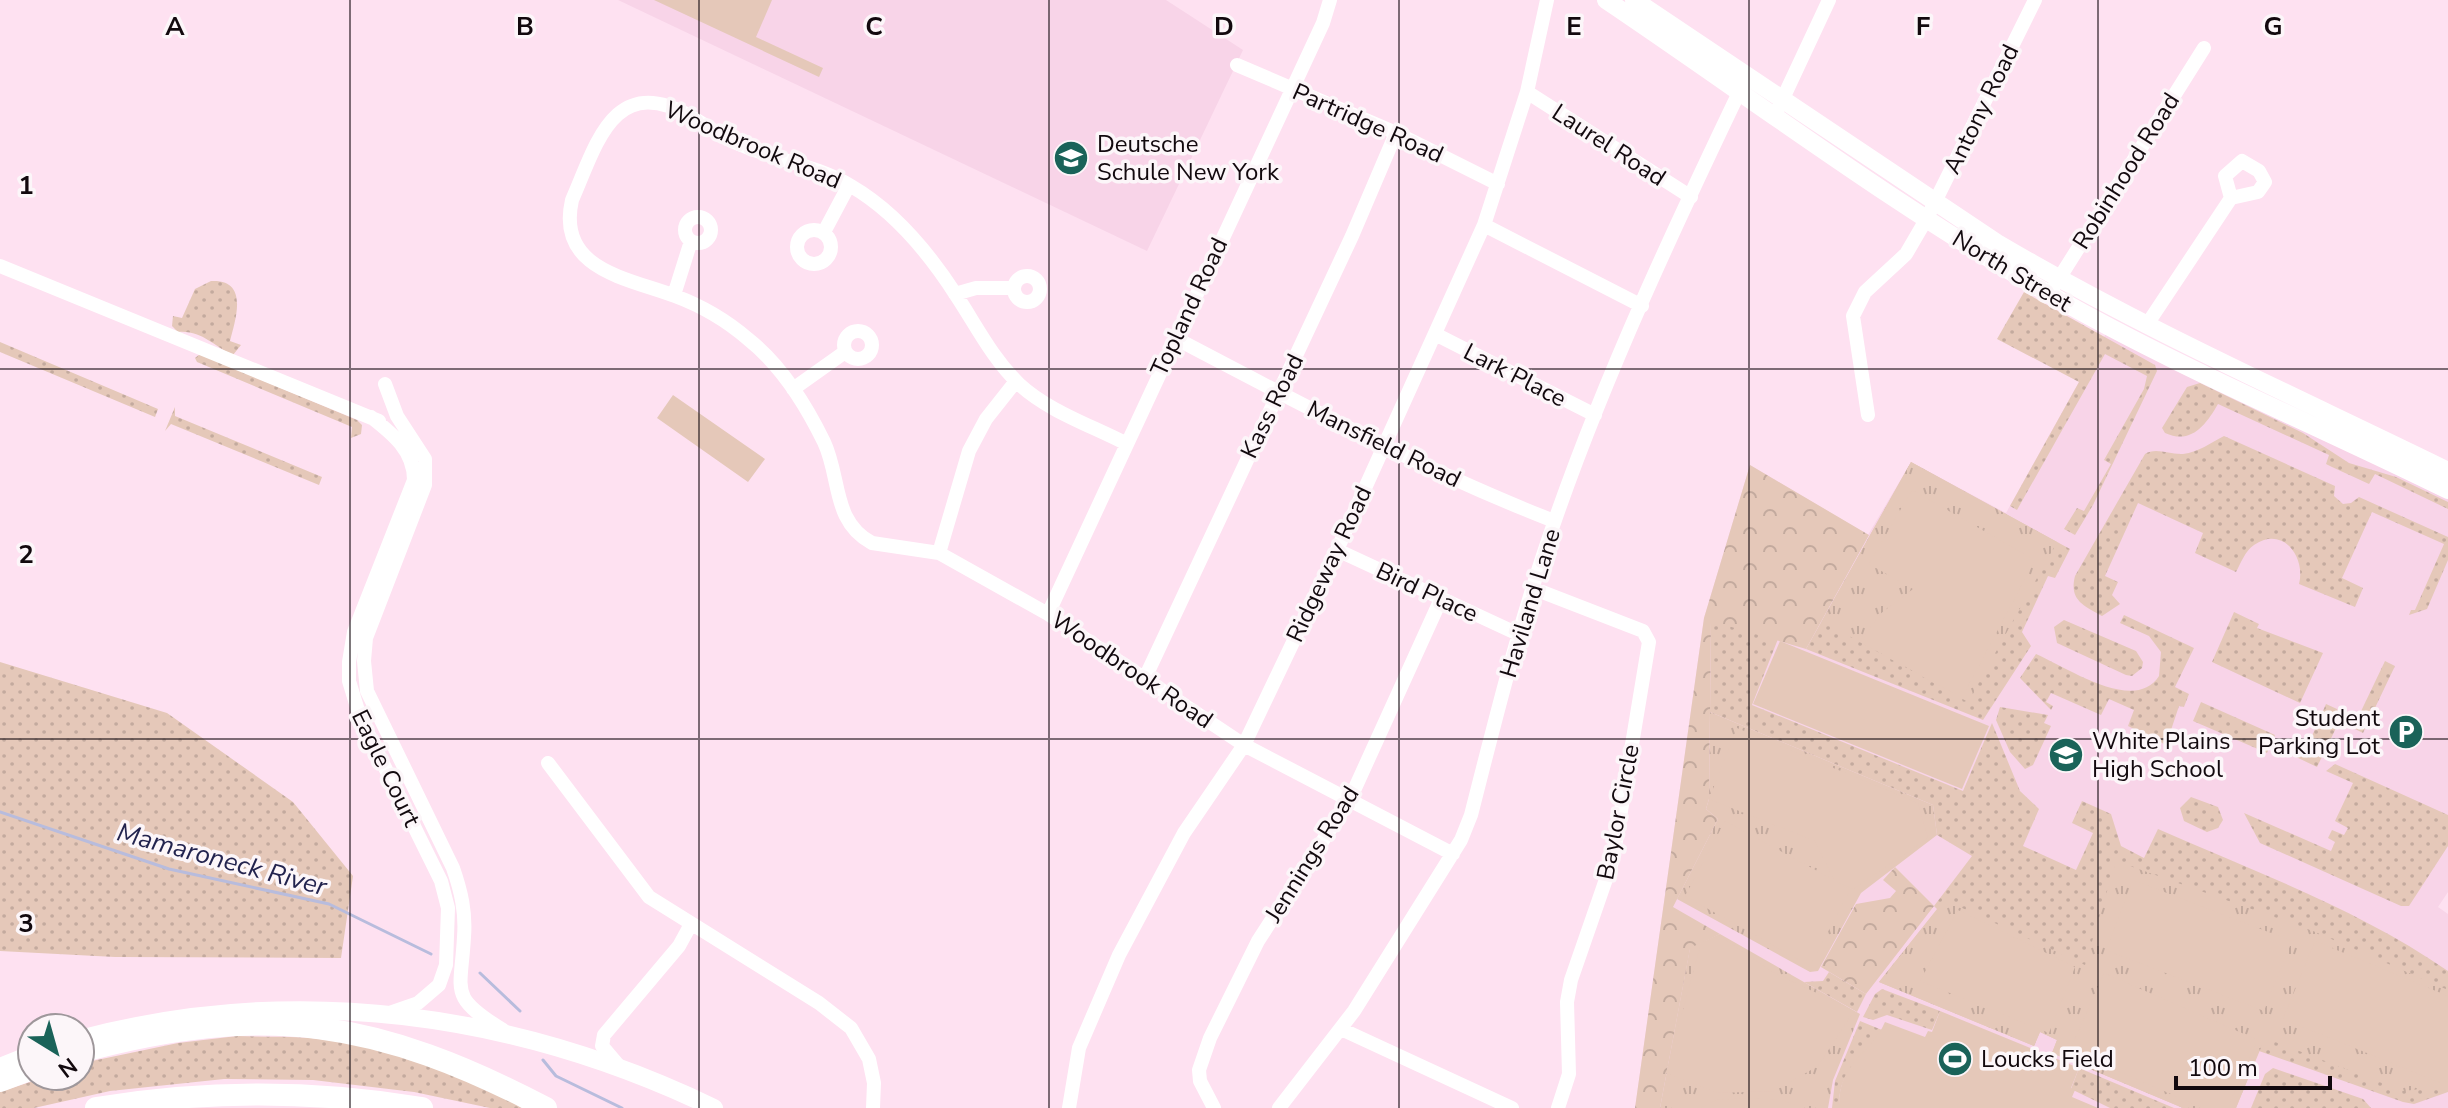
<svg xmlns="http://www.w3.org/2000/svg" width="2448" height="1108" font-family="'Nunito Sans',sans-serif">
<defs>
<pattern id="grass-dots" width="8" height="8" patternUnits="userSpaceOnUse" patternTransform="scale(2)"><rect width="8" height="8" fill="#e5c8b9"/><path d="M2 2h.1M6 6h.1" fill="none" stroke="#c3aa9e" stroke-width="1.8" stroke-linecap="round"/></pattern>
<pattern id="forest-crowns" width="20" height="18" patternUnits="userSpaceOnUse" patternTransform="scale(2)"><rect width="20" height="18" fill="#e5c8b9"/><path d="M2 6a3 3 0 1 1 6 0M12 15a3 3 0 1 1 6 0" fill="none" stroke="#c3aa9e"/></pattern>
<pattern id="park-tufts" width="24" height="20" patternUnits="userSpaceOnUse" patternTransform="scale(2)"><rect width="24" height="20" fill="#e5c8b9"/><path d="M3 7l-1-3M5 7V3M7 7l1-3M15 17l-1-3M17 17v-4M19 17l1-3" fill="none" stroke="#c3aa9e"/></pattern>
</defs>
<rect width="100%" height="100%" fill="#fee1f1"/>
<!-- built -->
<path fill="#f8d4e8" d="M618 0H1166L1243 50 1147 251Z
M2109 328 2448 490V892L2438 907 2448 914V1108H1635L1704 618 1750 465 1868 535 1911 462 2006 513Z"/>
<!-- grass -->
<path fill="url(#grass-dots)" d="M211 281C249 279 236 318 230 341L241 345 233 355C213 346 202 330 178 332L172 326 173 316 182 318 195 289Z
M2024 292 2155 365 2157 371 2093 505 2075 535 2064 529 2077 508 2084 511 2111 464 2104 460 2144 389 2147 376 2105 354 2017 510 2010 506 2079 382 1997 339Z
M0 342 158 409 155 417 0 352Z
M200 354 357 420 362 425 361 434 351 438 352 427 197 362 195 358Z
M2200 383 2303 433 2349 463 2396 477 2448 502V509L2375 474 2369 484 2332 467 2326 464 2329 455 2218 404C2206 425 2191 445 2165 433L2162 428 2187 387Z
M175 407V416L322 477 319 485 171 424 165 431Z
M2224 436 2335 486 2334 496 2343 504 2351 503 2359 497 2448 537V560L2427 609 2409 615 2411 610H2415L2444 544 2372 512 2342 578 2363 588 2355 607 2299 584C2306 557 2283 525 2254 545 2245 551 2241 563 2236 572L2195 553 2203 533 2138 503 2105 576 2118 582 2112 595 2120 604 2102 616C2083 605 2069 600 2075 576L2145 454C2156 447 2170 455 2183 454 2199 452 2210 443 2224 436Z
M1911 462 2070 549 2055 578 2048 576 2022 632 2031 646 1983 720 1806 649Z
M2234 612 2259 624 2257 628 2323 653 2300 703 2212 662Z
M2124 615 2194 648 2175 687 2189 694 2184 707 2179 706 2166 745 2128 726 2134 710 2109 699 2101 715 2051 693 2046 702 2053 706 2051 710 2020 678 2036 654C2068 668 2135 714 2159 676L2161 652 2149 636 2120 623Z
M1711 620 1778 639 1752 705 1963 791 1992 723 2020 791 2039 809 2023 846 2076 870 2093 833 2072 823 2082 801 2111 814 2121 846 2144 858 2158 829C2256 872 2360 910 2448 971V1092L2414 1104 2403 1102 2259 1051 2236 1108H2183L2052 1053 2057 1040 2040 1032 2034 1046 1879 982 1937 909 1934 906 1972 856 1937 835 1933 805 1710 712Z
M2064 620 2136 651 2143 662 2142 668 2132 676 2126 675 2057 643 2054 627Z
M2385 661 2395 666 2363 733 2353 728Z
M0 662 167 713 293 802 353 876 341 958 115 957 0 951Z
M2201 702 2275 735 2267 753 2193 721Z
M2326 704 2337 709 2341 718 2317 767 2294 756 2301 742 2308 745Z
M2000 707 2048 715 2044 723 2051 726 2033 765 2025 769 2010 752 1996 720Z
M2335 764 2448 815V846L2409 906H2401L2260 843 2244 813 2331 851 2335 842 2328 838 2332 830 2344 835 2348 828 2335 821 2353 783 2326 771Z
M2191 797 2218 807 2223 820 2218 828 2207 832 2184 821 2180 808Z
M1829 972 1866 994 1857 1012 1804 982 1823 981Z
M1882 989 1940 1011 1932 1030 1887 1015 1873 1020 1863 1017 1875 994Z
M1860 1021 1882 1030C1869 1061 1838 1062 1839 1108H1832L1835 1081Z
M237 1036C262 1037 287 1036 311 1038 381 1045 463 1070 522 1108H490L414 1092 313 1080 224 1079 110 1091 34 1108H0V1092L48 1076H80V1065L92 1061 178 1043Z
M2079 1068 2174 1108H2110L2071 1089Z
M2273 1068 2363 1099 2371 1108H2251L2265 1074Z"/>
<!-- forest -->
<path fill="url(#forest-crowns)" d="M1750 465 1869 535 1806 649 1711 621 1709 799 1706 809 1718 819 1673 907 1720 934 1690 949 1660 1108H1635L1704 618Z
M1895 867 1934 906 1866 994 1821 967 1856 904 1890 898 1896 891 1883 880Z"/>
<!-- park -->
<path fill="url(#park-tufts)" d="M1911 462 2057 542 1968 702 1822 621Z
M1710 712 1933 805 1937 835 1861 893 1818 971 1810 972 1677 899 1718 819 1706 809 1709 799Z
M2116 861 2313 931 2448 990V1086L2403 1091 2265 1038 2236 1108H2183L2052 1053 2057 1040 2040 1032 2034 1046 1879 982 1945 900 2085 965Z
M1720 934 1860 1014 1833 1080 1828 1108H1660L1690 948Z"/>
<!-- pitch -->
<path fill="#e5c8b9" d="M654 0H772L756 37 823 68 819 77Z
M673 395 765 459 748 482 657 418Z
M1912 490 2035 560 1966 690 1955 694 1860 642 1880 614 1913 589 1869 564Z
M1780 641 1989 726 1962 789 1753 704Z
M1737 728 1918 803 1928 838 1853 889 1835 881 1850 890 1810 966 1685 896 1725 821 1834 880 1815 841 1709 799Z
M2133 880 2292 941 2264 1011 2106 950Z
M1958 910 2075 967 2049 1033 1920 981Z
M1718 935 1773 972 1854 1011 1818 1066 1774 1091 1718 1093 1666 1073 1701 943Z
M2315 941 2448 996V1065L2441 1083 2283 1019Z
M2104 973 2258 1040 2227 1108H2203L2070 1050Z
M1940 1011 2079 1068 2071 1088 2075 1090 2072 1097 2098 1108H1839C1838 1060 1870 1057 1885 1022L1925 1037 1928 1031 1932 1032Z
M1751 1098 1781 1100 1804 1108H1700L1717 1100Z"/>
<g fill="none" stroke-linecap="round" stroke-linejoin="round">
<!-- stream -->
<path stroke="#b8bcdd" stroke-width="3" d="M0 812 169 869 329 904 431 954
M480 973 520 1011
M543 1060 556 1076 622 1108"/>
<!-- minor -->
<path stroke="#fff" stroke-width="14" d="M1237 65 1396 133 1498 184
M1527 92 1691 197
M1779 107 1829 0
M685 230a13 13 0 1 1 26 0a13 13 0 1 1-26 0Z
M1484 225 1642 306
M797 247a17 17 0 1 1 34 0a17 17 0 1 1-34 0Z
M824 232 849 185
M0 266 379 421
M1014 289a13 13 0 1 1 26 0a13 13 0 1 1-26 0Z
M2055 285 2204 48
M955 294 976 288H1013
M674 295 691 241
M2146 326 2231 198 2258 192 2265 182 2259 171 2242 161 2225 176 2231 198
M844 345a14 14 0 1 1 28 0a14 14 0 1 1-28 0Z
M1435 334 1595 415
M1175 338C1299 403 1423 470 1554 521
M385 384 397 416 425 459V485L366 638 364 661 367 691 453 868C461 891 466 912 464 937 461 993 448 996 503 1030
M793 389 845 352
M1868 415 1853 316 1865 292 1906 254 1927 218 2035 0
M371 417C393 434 414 451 414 480L354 632 349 662V681L360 717 441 881 448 908 446 965 439 985 418 1003 392 1012
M1125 443C1090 425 1048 411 1019 384 992 358 976 325 956 295 929 253 894 211 851 186 814 164 769 159 732 141 717 134 704 124 690 116 613 72 596 146 572 200 556 270 628 278 675 296 702 306 726 320 748 339 781 365 806 405 824 442 841 478 832 522 872 543L939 553 1048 614 1244 745 1453 854
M1337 550 1518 634
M939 553 969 451 986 419 1016 381
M1532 588 1643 631 1649 642 1613 859 1571 980 1567 1002 1569 1074 1558 1108
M1048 614 1323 23 1330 0
M1145 678 1352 236 1396 133
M548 763 649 897 819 1003 851 1028 869 1059 874 1083 873 1108
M1341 1029 1512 1108
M619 1066 602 1046 604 1035 679 946 691 924
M1069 1108 1079 1048 1119 955 1184 833 1244 745 1337 550 1484 225 1527 92 1547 0
M1214 1108 1200 1081 1199 1070 1210 1038 1258 941 1351 797 1441 599
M1279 1108 1354 1011 1461 840 1471 815C1496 717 1520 619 1554 523 1606 373 1675 226 1744 82"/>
<!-- major -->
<path stroke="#fff" stroke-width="18" d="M1606 0C1753 99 1896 207 2051 295 2179 368 2316 425 2448 490
M1634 0 1997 243C2143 329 2297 397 2448 471
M80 1039C294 982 515 1012 714 1108
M0 1067 32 1054"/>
<!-- highway -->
<path stroke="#fff" stroke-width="22" d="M80 1052C265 1002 378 1020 546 1108
M0 1081 32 1069
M96 1108C204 1090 314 1090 422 1108"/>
</g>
<!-- grid -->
<path fill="none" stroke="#12090e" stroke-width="2" stroke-opacity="0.55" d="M350 0V1108M699 0V1108M1049 0V1108M1399 0V1108M1749 0V1108M2098 0V1108M0 369H2448M0 739H2448"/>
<!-- icons -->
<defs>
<g id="school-disc" transform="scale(1.8)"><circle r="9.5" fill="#1a6359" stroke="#fcf6f9"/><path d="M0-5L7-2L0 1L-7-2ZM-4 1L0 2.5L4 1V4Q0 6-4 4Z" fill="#fff"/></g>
<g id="parking-disc" transform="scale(1.8)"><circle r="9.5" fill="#1a6359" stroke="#fcf6f9"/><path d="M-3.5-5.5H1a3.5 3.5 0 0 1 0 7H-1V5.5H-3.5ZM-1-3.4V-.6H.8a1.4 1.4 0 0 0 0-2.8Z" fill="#fff"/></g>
<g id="stadium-disc" transform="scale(1.8)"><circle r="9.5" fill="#1a6359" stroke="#fcf6f9"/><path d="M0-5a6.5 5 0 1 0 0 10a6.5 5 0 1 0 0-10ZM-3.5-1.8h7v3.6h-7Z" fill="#fff"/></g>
</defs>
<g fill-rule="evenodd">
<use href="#school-disc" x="1071" y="158"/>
<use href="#parking-disc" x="2406" y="732"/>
<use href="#school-disc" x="2066" y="755"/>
<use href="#stadium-disc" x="1955" y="1059"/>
</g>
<g text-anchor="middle" stroke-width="7" stroke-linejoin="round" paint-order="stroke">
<!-- street labels -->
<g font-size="24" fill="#12090e" stroke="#fcf6f9">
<text transform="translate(1981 109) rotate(-64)" y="8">Antony Road</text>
<text transform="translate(1368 123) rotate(24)" y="8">Partridge Road</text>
<text transform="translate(753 145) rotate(23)" y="8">Woodbrook Road</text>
<text transform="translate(1609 145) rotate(33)" y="8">Laurel Road</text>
<text transform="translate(2126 171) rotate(-58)" y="8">Robinhood Road</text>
<text transform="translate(2012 271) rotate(31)" y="8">North Street</text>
<text transform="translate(1189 307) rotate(-65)" y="8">Topland Road</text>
<text transform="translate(1515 375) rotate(27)" y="8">Lark Place</text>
<text transform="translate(1272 406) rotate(-64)" y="8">Kass Road</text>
<text transform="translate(1384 444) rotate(26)" y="8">Mansfield Road</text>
<text transform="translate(1329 564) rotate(-65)" y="8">Ridgeway Road</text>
<text transform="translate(1427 592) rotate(25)" y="8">Bird Place</text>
<text transform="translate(1530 603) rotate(-73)" y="8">Haviland Lane</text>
<text transform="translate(1132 670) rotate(34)" y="8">Woodbrook Road</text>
<text transform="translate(386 768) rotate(64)" y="8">Eagle Court</text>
<text transform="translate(1618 812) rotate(-79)" y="8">Baylor Circle</text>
<text transform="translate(1312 854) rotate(-58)" y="8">Jennings Road</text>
</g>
<!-- poi labels -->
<g font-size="24" fill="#12090e" stroke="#fcf6f9" text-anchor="start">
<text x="1097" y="152">Deutsche<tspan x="1097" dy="28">Schule New York</tspan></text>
<text x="2380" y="726" text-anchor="end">Student<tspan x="2380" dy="28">Parking Lot</tspan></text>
<text x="2092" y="749">White Plains<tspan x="2092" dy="28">High School</tspan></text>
<text x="1981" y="1067">Loucks Field</text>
</g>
<!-- water labels -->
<g font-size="26" font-style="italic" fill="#22234e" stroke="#fcf6f9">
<text transform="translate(222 859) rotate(15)" y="9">Mamaroneck River</text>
</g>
</g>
<g font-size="26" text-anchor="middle" font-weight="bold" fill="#12090e" stroke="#fcf6f9" stroke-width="7" stroke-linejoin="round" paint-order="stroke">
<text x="175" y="35">A</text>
<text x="525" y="35">B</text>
<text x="874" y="35">C</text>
<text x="1224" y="35">D</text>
<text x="1574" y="35">E</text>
<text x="1923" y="35">F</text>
<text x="2273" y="35">G</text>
<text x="26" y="194">1</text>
<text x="26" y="563">2</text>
<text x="26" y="932">3</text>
</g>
<!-- north arrow -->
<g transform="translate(56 1052) rotate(143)"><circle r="38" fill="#fcf6f9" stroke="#9e979b" stroke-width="2"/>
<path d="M0-6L14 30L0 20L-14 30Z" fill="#1a6359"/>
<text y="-12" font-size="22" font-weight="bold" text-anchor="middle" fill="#12090e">N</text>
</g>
<!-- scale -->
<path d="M2176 1076v12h154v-12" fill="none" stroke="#12090e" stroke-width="4"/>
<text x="2188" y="1076" font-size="24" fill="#12090e" stroke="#fcf6f9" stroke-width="6" paint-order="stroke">100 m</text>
</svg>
